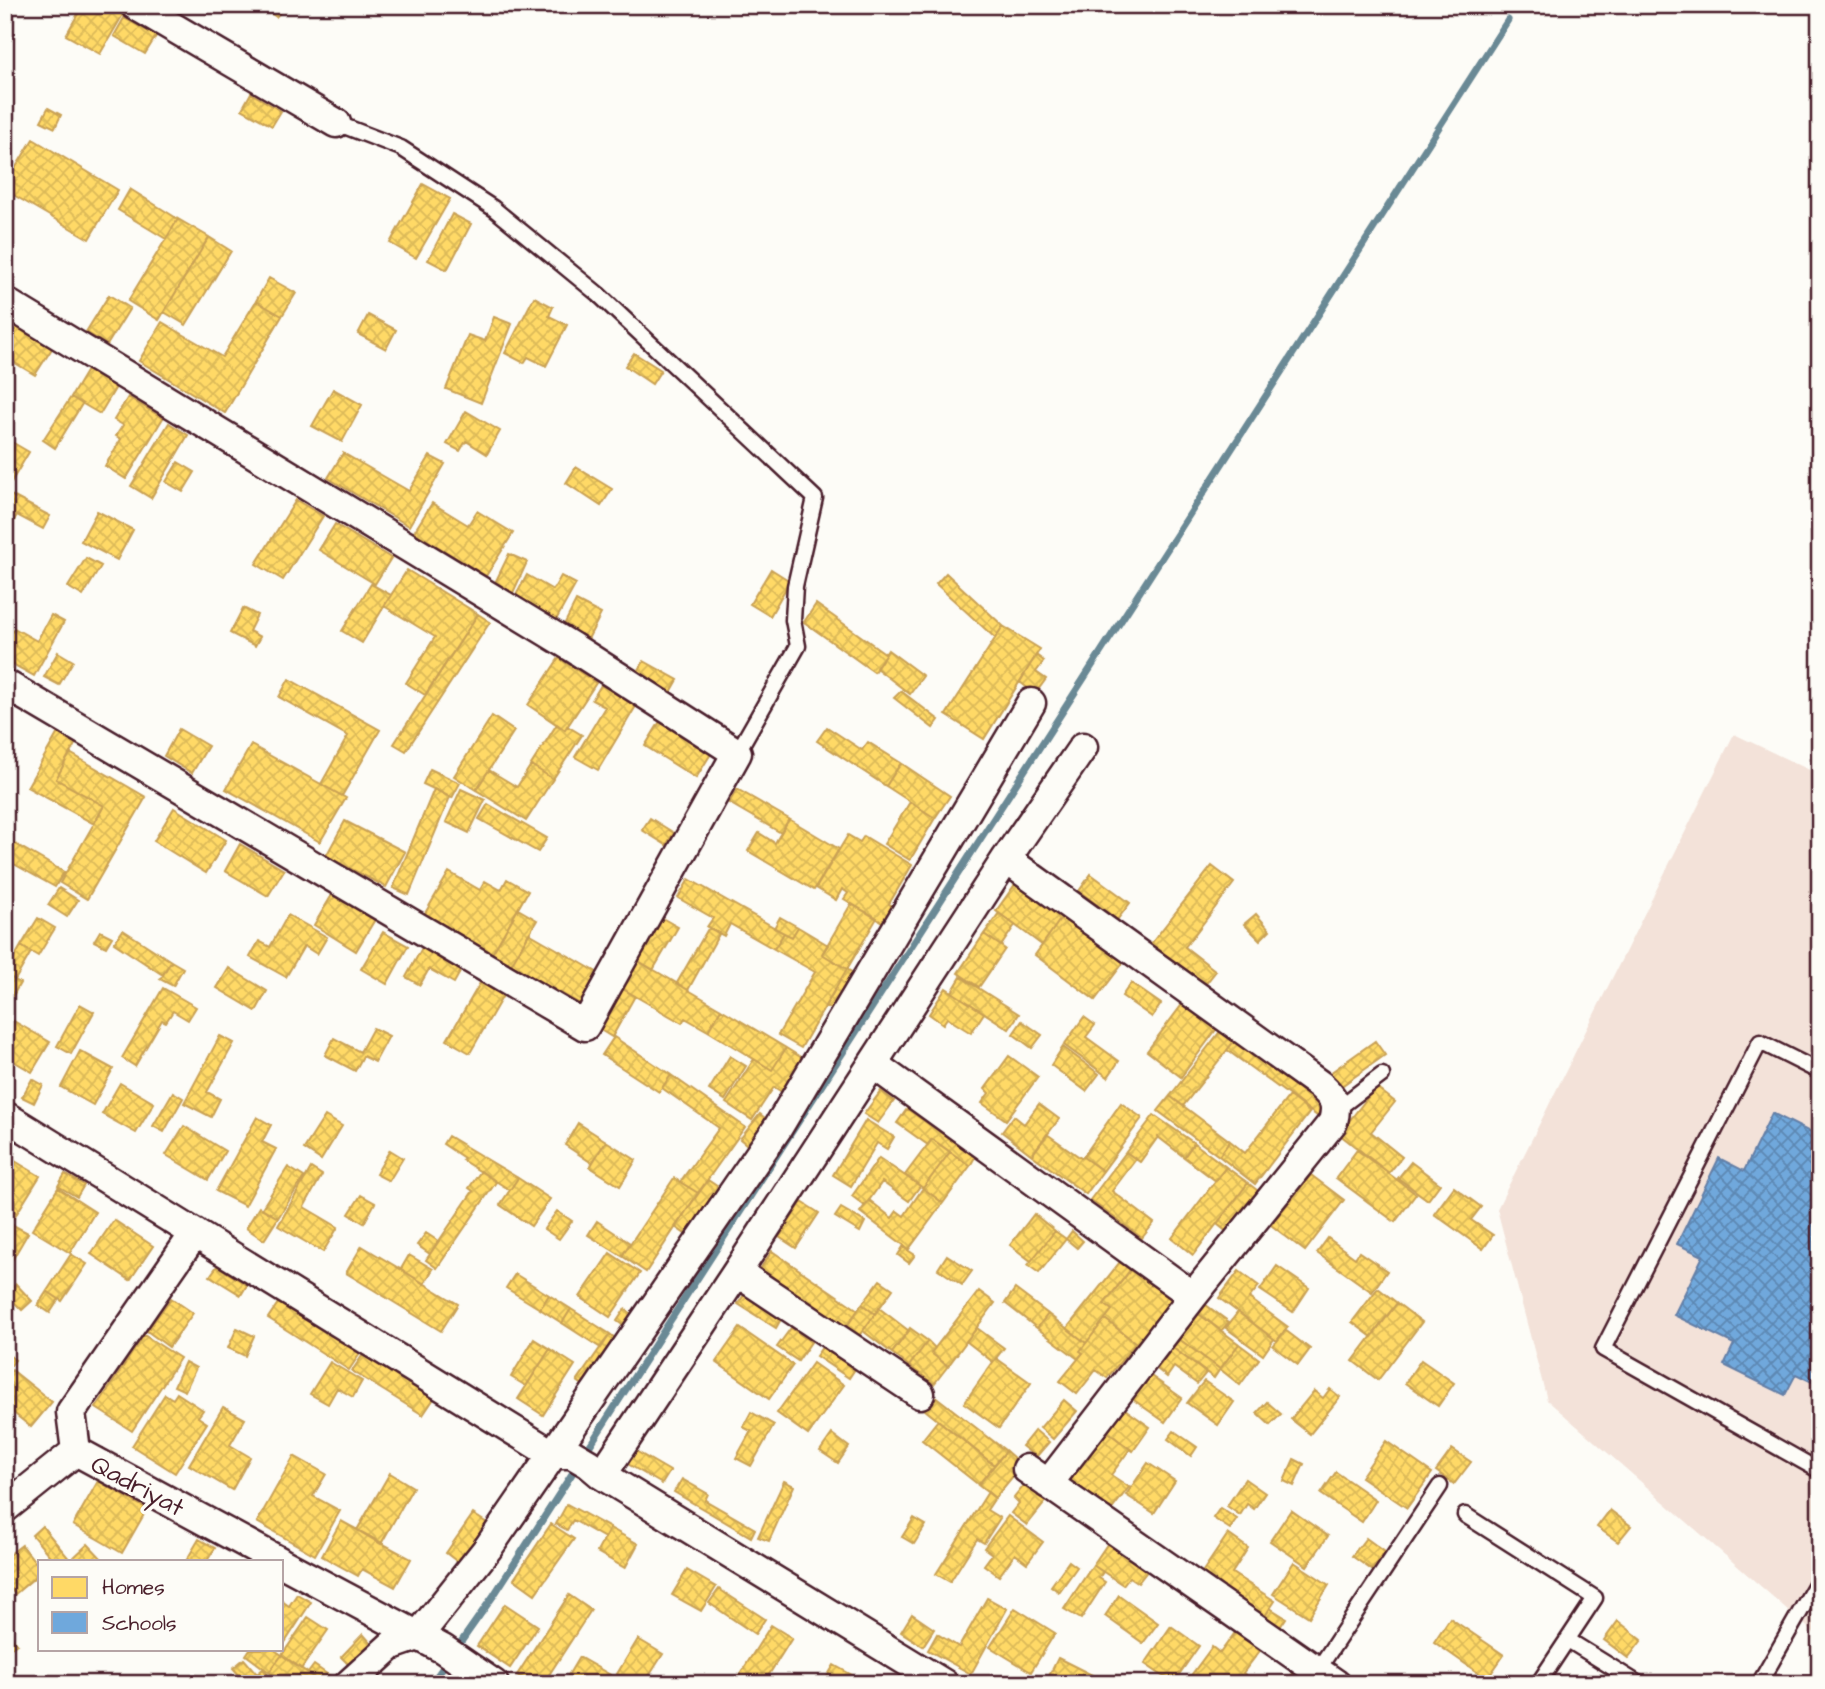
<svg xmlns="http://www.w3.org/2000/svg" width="1825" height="1689" font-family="'Architects Daughter',sans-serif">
<defs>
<pattern id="homes-cross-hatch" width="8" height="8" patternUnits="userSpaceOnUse" patternTransform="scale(1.75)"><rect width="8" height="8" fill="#ffd966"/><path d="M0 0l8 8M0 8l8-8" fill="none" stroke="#dcba59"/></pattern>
<pattern id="schools-cross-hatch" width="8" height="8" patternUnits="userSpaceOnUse" patternTransform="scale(1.75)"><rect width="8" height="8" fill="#6fa8dc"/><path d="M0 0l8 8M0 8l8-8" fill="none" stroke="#5d88b3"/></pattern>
</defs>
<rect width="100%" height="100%" fill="#fdfcf7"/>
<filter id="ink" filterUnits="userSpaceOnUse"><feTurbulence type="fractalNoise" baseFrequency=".0143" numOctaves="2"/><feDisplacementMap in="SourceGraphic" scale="14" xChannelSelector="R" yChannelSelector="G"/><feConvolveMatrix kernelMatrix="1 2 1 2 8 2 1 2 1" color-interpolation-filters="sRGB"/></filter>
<g filter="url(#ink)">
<!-- built -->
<path fill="#f3e2d9" d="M1734 734 1820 775V1638L1547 1400 1497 1209Z"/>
<!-- homes -->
<path fill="url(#homes-cross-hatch)" stroke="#c9a154" stroke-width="2" d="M83 5H115L125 11 100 54 66 35Z
M260 5H286L276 17Z
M124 18 156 36 145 54 114 36Z
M251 93 281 111 272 126 242 109Z
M48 108 61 115 55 128 41 121Z
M33 139 118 190 89 239 5 190V185Z
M423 184 450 199 416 258 390 243Z
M130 189 178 219 166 239 118 210Z
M452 214 471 224 447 270 428 260Z
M178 219 209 237 159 320 128 301Z
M209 237 231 251 186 325 164 312Z
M269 278 296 293 282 316 256 301Z
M109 295 130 308 107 345 86 332Z
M534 297 553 307 549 316 567 325 546 366 528 357 524 363 505 353Z
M256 301 282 316 225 413 139 361 162 322 222 357Z
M368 315 396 330 386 349 358 334Z
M494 317 512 324 481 403 446 389 468 335 485 341Z
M14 323 53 347 35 375 5 357V337Z
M634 353 661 370 652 384 625 366Z
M87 370 116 387 100 414 71 397Z
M333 389 362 405 342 442 312 426Z
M71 397 82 404 55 448 43 440Z
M128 397 163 418 126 479 105 466 121 439 116 436 123 425 114 420Z
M466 411 500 431 487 454 466 441 460 451 447 444Z
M169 423 188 435 151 498 131 486Z
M5 438 29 452 10 484 5 482Z
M343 453 409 491 430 456 445 464 409 526 328 478Z
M178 462 195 472 183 492 166 482Z
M576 467 612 489 601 506 566 483Z
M5 492 50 516 43 529 17 515 5 536Z
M296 500 323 516 283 580 256 564Z
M432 503 468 525 477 511 513 533 486 576 414 532Z
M97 511 133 530 117 560 81 541Z
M335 524 391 558 375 584 319 550Z
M509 554 527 562 512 595 493 587Z
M86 558 101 566 83 596 68 587Z
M771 569 790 581 770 616 750 604Z
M407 570 478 614 425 695 406 683 435 637 384 606Z
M946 573 1003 626 995 638 936 584Z
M527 575 553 590 561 576 576 584 556 620 515 597Z
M371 584 391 595 362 643 342 631Z
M576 601 601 614 587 641 562 629Z
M816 604 886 654 874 672 804 622Z
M243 608 257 615 249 631 260 637 255 646 230 633Z
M478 614 490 622 406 751 394 744Z
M51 615 64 622 34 676 5 660V642L14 628 37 641Z
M1003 626 1040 649 984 739 946 715Z
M888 650 923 676 910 694 876 668Z
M58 652 73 661 59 685 44 677Z
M1036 655 1044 661 1036 672 1046 679 1035 694 1020 682Z
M559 658 596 683 565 730 528 705Z
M644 661 678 680 670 694 636 675Z
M289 679 380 730 342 796 321 784 348 736 279 697Z
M601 685 636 706 598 770 575 757 605 707 592 700Z
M901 691 939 720 933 728 894 698Z
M492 716 514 731 476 790 454 776Z
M661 720 712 752 696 778 645 746Z
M557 724 565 730 567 726 582 735 553 779 531 765Z
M827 727 862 750 868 742 901 763 886 786 817 741Z
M60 729 78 739 56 779 104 806 94 824 27 787Z
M179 729 208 746 192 773 164 756Z
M251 745 346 798 320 842 226 789Z
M70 753 146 797 87 899 60 883 104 806 56 779Z
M901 763 950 796 935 818 886 786Z
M531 765 553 779 526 821 476 790 489 770 517 787Z
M430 769 460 783 452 798 423 784Z
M434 789 450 797 409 895 393 888Z
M461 789 485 800 469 833 446 822Z
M737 789 789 819 781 833 729 803Z
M910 802 935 818 910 860 884 844Z
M488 804 547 838 538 852 479 819Z
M174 808 226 840 206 873 154 841Z
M650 818 674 833 666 845 642 830Z
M789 819 839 849 814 890 748 851 759 833 775 843Z
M345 821 405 852 386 887 326 856Z
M848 835 860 842 864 836 912 865 889 904 897 909 887 925 844 899 848 893 842 889 836 900 816 888Z
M5 838 64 872 55 887 5 859Z
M240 844 284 870 268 896 225 871Z
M1212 866 1234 883 1185 947 1216 971 1204 986 1150 945Z
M449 872 480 890 485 881 501 890 507 879 528 891 492 954 424 915Z
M1091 874 1130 903 1117 920 1079 891Z
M689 879 784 933 774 949 730 924 724 936 707 927 713 918 678 898Z
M1016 883 1062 917 1042 945 996 911Z
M59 888 78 900 67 917 48 905Z
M335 890 377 916 356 951 314 925Z
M851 904 877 918 847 969 822 954Z
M518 909 537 920 511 965 492 954Z
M999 913 1015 925 1001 946 984 934Z
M1256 914 1270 930 1260 940 1244 924Z
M288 915 327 937 317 954 304 946 286 977 250 957 259 941 270 947Z
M780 917 798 927 792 937 774 928Z
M1062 917 1124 962 1095 1000 1035 955Z
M38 918 55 928 38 956 21 946Z
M662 918 678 927 653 970 637 960Z
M709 927 719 934 688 990 677 983Z
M798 927 828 945 822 954 847 969 801 1048 778 1035 815 972 774 949 784 933 792 937Z
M123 930 171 961 163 975 114 943Z
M100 931 112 937 106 947 94 941Z
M383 932 408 946 387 984 361 969Z
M529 933 602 975 584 1006 511 965Z
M984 934 1005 949 979 987 958 973Z
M21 946 31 952 15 980 5 974Z
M423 946 463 967 454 983 429 969 420 985 406 977Z
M637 960 721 1009 708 1031 685 1018 682 1023 621 988Z
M171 961 183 968 173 986 160 979Z
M229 968 267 991 256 1011 217 988Z
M847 969 859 977 837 1013 825 1006Z
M5 974 20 983 5 1010Z
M961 977 1019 1014 1009 1029 952 992Z
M483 978 505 992 470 1053 447 1040Z
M1131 983 1161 1004 1152 1017 1122 996Z
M163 988 196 1007 188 1020 173 1011 166 1022 162 1020 135 1066 122 1058Z
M621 988 635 996 612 1037 597 1028Z
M946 988 984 1013 971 1033 947 1018 943 1024 929 1014Z
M1184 1002 1218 1027 1181 1077 1147 1051Z
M80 1004 94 1012 71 1054 57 1046Z
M721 1009 786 1048 772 1070 708 1031Z
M5 1016 50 1042 32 1072 5 1056Z
M1084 1017 1095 1025 1086 1037 1119 1061 1108 1077 1064 1045Z
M1022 1021 1042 1035 1032 1048 1013 1034Z
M373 1028 389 1036 375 1062 363 1056 355 1071 325 1055 334 1038 360 1052Z
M1222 1029 1235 1040 1183 1106 1170 1096Z
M220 1036 234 1043 207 1092 220 1099 211 1117 184 1103Z
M614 1037 671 1075 659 1092 602 1055Z
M1235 1040 1327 1108 1320 1118 1227 1050Z
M1375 1041 1385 1055 1340 1087 1330 1073Z
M1063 1047 1099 1074 1086 1091 1051 1065Z
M786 1048 810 1063 788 1096 774 1087 752 1120 726 1103 754 1059 772 1070Z
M80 1051 113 1069 93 1105 61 1087Z
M730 1056 746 1066 725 1100 709 1090Z
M1009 1056 1038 1077 1006 1120 982 1103 989 1093 985 1089Z
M671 1075 745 1127 698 1193 680 1182 719 1128 662 1088Z
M32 1079 43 1085 34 1103 22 1097Z
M120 1083 154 1103 136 1133 102 1114Z
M1376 1087 1395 1102 1371 1132 1402 1157 1389 1173 1339 1134Z
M881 1091 894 1101 878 1123 864 1114Z
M173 1092 183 1098 164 1132 153 1126Z
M1170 1096 1230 1141 1219 1156 1158 1111Z
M1289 1096 1310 1112 1255 1184 1219 1156 1230 1141 1245 1153Z
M1121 1103 1142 1118 1103 1171 1083 1157Z
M1039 1104 1059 1119 1032 1155 1002 1132 1014 1116 1024 1124Z
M907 1109 975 1157 970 1166 932 1139 928 1145 897 1123Z
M760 1114 771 1123 751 1148 740 1139Z
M1154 1115 1194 1143 1184 1157 1158 1137 1140 1162 1126 1152Z
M325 1116 342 1126 321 1160 304 1149Z
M257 1117 271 1125 262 1142 276 1149 245 1206 216 1191Z
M866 1120 894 1137 887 1149 877 1143 851 1186 833 1175Z
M578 1123 606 1141 592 1163 565 1145Z
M184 1126 225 1151 208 1180 166 1155Z
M1047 1134 1081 1158 1083 1157 1103 1171 1086 1194 1032 1155Z
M448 1136 518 1178 510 1190 462 1160 464 1158 443 1144Z
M932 1139 950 1152 923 1188 905 1175Z
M606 1141 636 1160 620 1186 590 1167Z
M1194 1143 1226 1167 1216 1181 1184 1157Z
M390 1150 403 1158 389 1181 376 1174Z
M1357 1150 1416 1194 1395 1222 1336 1178Z
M950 1152 970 1166 943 1203 923 1188Z
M1126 1152 1136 1159 1112 1191 1154 1223 1142 1238 1090 1200Z
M5 1155 40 1176 17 1213 5 1205Z
M879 1158 920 1186 909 1201 882 1182 865 1206 852 1196Z
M1411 1162 1440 1184 1428 1200 1398 1178Z
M288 1167 304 1177 278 1218 262 1208Z
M1226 1167 1248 1183 1193 1255 1172 1238Z
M311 1168 322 1175 304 1207 338 1227 323 1252 278 1226Z
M481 1171 496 1182 437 1268 426 1260 473 1191 469 1188Z
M65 1174 84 1185 77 1197 58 1186Z
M1311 1175 1344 1200 1305 1251 1271 1225Z
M518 1178 550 1199 531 1226 500 1205Z
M674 1178 698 1193 646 1272 622 1256Z
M708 1180 724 1191 691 1238 675 1227Z
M1248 1183 1258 1191 1227 1232 1217 1224Z
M1454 1187 1481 1207 1471 1220 1493 1235 1483 1249 1434 1214Z
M58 1188 95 1212 70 1253 32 1230Z
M923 1188 943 1203 909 1249 860 1212 869 1200 892 1218 897 1211 904 1216Z
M361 1195 375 1203 364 1223 349 1214Z
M802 1202 819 1213 796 1248 779 1237Z
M5 1205 17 1213 8 1225 5 1224Z
M259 1207 278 1218 264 1240 246 1228Z
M841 1208 865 1222 860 1232 835 1217Z
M557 1211 572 1221 559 1239 544 1229Z
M1034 1214 1055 1231 1031 1261 1010 1245Z
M114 1220 153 1246 130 1280 91 1254Z
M597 1221 630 1243 622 1256 588 1235Z
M11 1224 28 1233 11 1262 5 1259V1234Z
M1055 1231 1066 1239 1039 1273 1028 1265Z
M1072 1231 1083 1241 1077 1248 1066 1239Z
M426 1233 438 1241 430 1254 417 1245Z
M1328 1238 1355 1258 1359 1252 1387 1271 1372 1292 1317 1253Z
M362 1246 458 1304 441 1331 346 1273Z
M903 1247 915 1255 909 1263 898 1255Z
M772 1251 858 1310 843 1332 757 1274Z
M610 1253 640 1273 610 1317 580 1297Z
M71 1254 87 1264 62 1301 47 1291Z
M409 1255 433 1269 424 1284 401 1269Z
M947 1255 972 1271 962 1285 938 1269Z
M1120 1262 1130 1270 1104 1304 1112 1310 1086 1343 1067 1328Z
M217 1266 247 1285 241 1295 210 1276Z
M1277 1266 1309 1288 1293 1312 1260 1290Z
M1133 1267 1176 1299 1140 1346 1105 1319 1112 1310 1104 1304Z
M1239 1271 1259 1286 1249 1298 1288 1327 1277 1341 1219 1298Z
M515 1274 549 1295 540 1309 506 1288Z
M880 1280 893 1289 875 1314 862 1304Z
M16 1284 32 1301 22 1310 6 1294Z
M1378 1288 1397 1303 1372 1337 1352 1322Z
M1015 1289 1048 1314 1037 1328 1005 1303Z
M47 1291 59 1299 50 1313 38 1305Z
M979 1291 995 1303 948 1366 931 1353Z
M549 1295 571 1309 562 1323 540 1309Z
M744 1295 781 1319 776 1328 738 1304Z
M171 1298 193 1313 169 1347 147 1331Z
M280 1300 361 1352 349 1370 268 1318Z
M1397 1303 1422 1322 1378 1380 1353 1361Z
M862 1304 875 1314 855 1341 843 1332Z
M1206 1305 1229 1322 1221 1331 1199 1314Z
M879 1308 909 1331 892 1353 863 1331Z
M571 1309 610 1334 601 1348 562 1323Z
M625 1309 636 1317 628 1329 617 1321Z
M1238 1312 1274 1339 1263 1355 1226 1328Z
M1048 1314 1086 1343 1080 1351 1083 1353 1078 1359 1037 1328Z
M1199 1314 1239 1344 1220 1369 1179 1339Z
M1105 1319 1136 1343 1107 1378 1096 1370 1077 1394 1060 1381 1083 1353 1080 1351Z
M237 1328 254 1336 245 1356 228 1348Z
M740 1328 793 1365 769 1399 716 1362Z
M791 1328 811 1342 798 1361 777 1347Z
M910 1328 928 1341 909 1366 892 1353Z
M977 1328 1004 1348 993 1362 966 1341Z
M1285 1330 1310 1349 1298 1365 1273 1346Z
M610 1334 621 1343 589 1389 577 1381Z
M144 1335 180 1358 132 1431 96 1408Z
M534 1339 550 1349 526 1386 511 1377Z
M1179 1339 1220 1369 1214 1378 1173 1348Z
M928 1341 935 1348 931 1353 948 1366 934 1384 909 1366Z
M1239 1344 1259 1359 1240 1385 1220 1369Z
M823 1346 855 1369 849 1378 816 1356Z
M1173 1348 1206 1373 1197 1384 1174 1367 1167 1377 1157 1369Z
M550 1349 575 1365 543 1415 518 1399Z
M5 1352 15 1360 5 1373Z
M364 1353 435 1397 423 1415 352 1371Z
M996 1358 1031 1383 999 1428 964 1403Z
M1421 1360 1454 1383 1438 1406 1405 1383Z
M185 1362 196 1368 185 1391 174 1386Z
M330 1362 362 1381 353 1397 337 1388 328 1404 310 1394Z
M813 1363 844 1385 808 1435 777 1413Z
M12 1370 52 1402 31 1427 5 1406V1378Z
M1148 1374 1182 1398 1165 1422 1131 1398Z
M1204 1381 1234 1402 1218 1425 1187 1403Z
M1330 1389 1340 1397 1310 1434 1291 1419 1314 1391 1323 1398Z
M930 1392 1006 1451 994 1465 919 1405Z
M177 1393 203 1410 198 1417 207 1423 175 1473 132 1446 165 1394 173 1399Z
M1064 1400 1077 1411 1053 1439 1040 1428Z
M1267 1402 1281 1414 1270 1425 1257 1413Z
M223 1407 245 1419 230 1445 250 1457 232 1490 189 1465Z
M1122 1407 1150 1427 1133 1451 1105 1430Z
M751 1412 774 1425 751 1466 736 1458 751 1431 743 1427Z
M938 1420 994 1465 978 1485 980 1486 922 1440Z
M1035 1430 1049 1442 1036 1457 1022 1446Z
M1105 1430 1130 1449 1111 1475 1129 1487 1107 1516 1065 1485Z
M1174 1431 1197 1447 1191 1456 1168 1439Z
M832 1434 849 1447 838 1463 820 1451Z
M1386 1441 1432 1473 1407 1508 1361 1477Z
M1452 1449 1471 1462 1454 1484 1436 1471Z
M634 1450 670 1471 662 1484 626 1463Z
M1006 1451 1022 1465 995 1498 978 1485Z
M294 1456 326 1474 313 1496 340 1511 315 1555 257 1522Z
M1294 1459 1304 1464 1294 1486 1284 1481Z
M1148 1463 1175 1481 1154 1513 1126 1495Z
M1336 1472 1376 1500 1362 1522 1321 1494Z
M390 1473 413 1487 381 1544 357 1530Z
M682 1479 708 1494 705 1500 755 1529 751 1537 674 1492Z
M1245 1479 1265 1493 1254 1509 1247 1504 1240 1515 1227 1506Z
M98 1481 147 1509 122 1553 73 1525Z
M784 1481 794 1486 769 1541 758 1537Z
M1026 1483 1048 1499 1027 1525 1011 1513 1019 1503 1014 1498Z
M988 1492 995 1498 987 1510 1000 1518 984 1543 977 1539 950 1582 936 1574Z
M567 1504 610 1528 605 1538 573 1520 567 1530 556 1524Z
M1220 1508 1237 1519 1230 1529 1213 1518Z
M1291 1510 1328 1536 1307 1566 1270 1541Z
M1610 1510 1631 1526 1618 1542 1597 1527Z
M473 1514 487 1523 459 1563 446 1553Z
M1008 1516 1043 1542 1027 1563 1015 1554 999 1576 984 1565 992 1554 984 1548Z
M914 1518 926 1525 914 1544 902 1537Z
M341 1521 411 1559 395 1587 362 1569 358 1576 322 1556Z
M551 1524 574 1539 535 1594 514 1579Z
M42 1526 71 1561H54L32 1535Z
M610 1528 638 1544 625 1568 597 1552Z
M1228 1534 1248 1548 1232 1573 1275 1601 1263 1619 1199 1577Z
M1366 1538 1385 1552 1372 1570 1352 1556Z
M199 1539 215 1548 207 1561H186Z
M1108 1543 1148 1570 1138 1583 1129 1577 1123 1585 1093 1565Z
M88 1544 104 1561H76L73 1558Z
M22 1545 40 1568V1573L15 1594 5 1582V1558Z
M1069 1561 1077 1567 1059 1592 1051 1586Z
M1294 1562 1329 1585 1309 1617 1273 1594Z
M1093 1565 1103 1572 1099 1578 1105 1582 1081 1619 1064 1609Z
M687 1570 716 1587 701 1611 672 1595Z
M719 1589 765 1619 755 1634 709 1603Z
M297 1594 311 1602 282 1647V1601L289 1606Z
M569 1595 591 1610 543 1684H531L517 1675Z
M1119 1595 1158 1623 1143 1643 1105 1616Z
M987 1598 1007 1609 971 1674 928 1650 937 1634 959 1647Z
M505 1604 538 1626 510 1668 477 1646Z
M1015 1608 1055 1633 1031 1672 990 1647Z
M1270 1608 1286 1618 1278 1630 1263 1619Z
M912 1614 934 1629 923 1646 901 1632Z
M308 1617 328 1630 301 1669 282 1655Z
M1450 1618 1504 1655 1487 1679 1434 1642Z
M1618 1621 1642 1640 1628 1658 1604 1640Z
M771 1625 792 1638 763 1684H734Z
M1171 1626 1199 1646 1173 1683 1145 1664Z
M5 1628 17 1644 5 1652Z
M1237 1630 1262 1648 1243 1673 1257 1684H1190L1187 1681 1212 1647 1220 1653Z
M363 1634 371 1643 349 1665 341 1657Z
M638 1639 663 1654 644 1684H634L617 1674Z
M250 1649H273L282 1655 269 1672 246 1655Z
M282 1655 308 1673 322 1684H285L269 1672Z
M579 1657 619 1680 617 1684H563Z
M1058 1658 1092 1675 1088 1684H1045Z
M244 1659 257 1674 263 1669 272 1679 267 1684H247L233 1668Z
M314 1665 334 1679 331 1684H322L308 1673Z
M834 1665 868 1684H832L825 1680Z
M1295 1671 1311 1684H1285Z"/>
<!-- schools -->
<path fill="url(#schools-cross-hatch)" stroke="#647fa7" stroke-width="2" d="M1772 1113 1820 1137V1386L1796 1374 1785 1395 1724 1365 1734 1344 1674 1315 1703 1256 1677 1244 1719 1158 1744 1171Z"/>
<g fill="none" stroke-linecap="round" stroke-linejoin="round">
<!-- stream -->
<path stroke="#6a8995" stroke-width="7" d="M585 1453 1508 20
M456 1649 494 1595 579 1463
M431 1684 449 1659"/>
<!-- lane casing -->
<g stroke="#4a1f2b" stroke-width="19">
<path id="lane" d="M336 123 401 148 493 208 598 294 815 498 795 586 793 620 798 646 737 753
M1820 1072 1760 1042 1603 1349 1820 1471
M1336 1110 1382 1075
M1465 1515 1595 1598 1538 1684
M1568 1640 1639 1684
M1317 1671 1440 1486
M1759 1684 1820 1577"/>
</g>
<!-- street casing -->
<g stroke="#4a1f2b" stroke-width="33">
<path id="street" d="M135 5 336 123
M5 302 572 647 737 753 585 1026 5 684
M1006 859 1320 1085C1334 1098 1338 1103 1333 1122L1193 1296 1048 1484
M873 1064 1193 1296
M5 1116 552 1454H572L589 1464 602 1475 944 1684
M737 1272 920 1394
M76 1451 71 1412 195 1233
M1027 1469 1336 1684
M602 1475 737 1272 1006 859 1083 747
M5 1508 76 1451 279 1561
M282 1563 443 1649 494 1684
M349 1684 392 1645 418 1636 488 1548 777 1129 1031 703"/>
</g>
<!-- lane -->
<use href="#lane" stroke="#fdfcf7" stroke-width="14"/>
<!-- street -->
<use href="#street" stroke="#fdfcf7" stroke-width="28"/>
</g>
</g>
<g text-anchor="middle" stroke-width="7" stroke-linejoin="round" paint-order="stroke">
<!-- street labels -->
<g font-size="26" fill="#4a1f2b" stroke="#fdfcf7">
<text transform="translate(138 1485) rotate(28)" y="9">Qadriyat</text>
</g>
</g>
<!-- margin -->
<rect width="1825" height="1689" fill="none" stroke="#fdfcf7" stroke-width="28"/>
<rect x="14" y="14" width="1797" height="1661" fill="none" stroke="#4a1f2b" stroke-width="2.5" filter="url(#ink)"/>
<!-- legend -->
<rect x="38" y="1560" width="245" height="91" fill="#fdfcf7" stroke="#b5a4a5" stroke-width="2"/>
<rect x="52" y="1577" width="35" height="21" fill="#ffd966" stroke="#b5a4a5" stroke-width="2"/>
<text x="102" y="1594" font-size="21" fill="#4a1f2b">Homes</text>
<rect x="52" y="1612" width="35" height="21" fill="#6fa8dc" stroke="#b5a4a5" stroke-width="2"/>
<text x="102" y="1630" font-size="21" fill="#4a1f2b">Schools</text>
</svg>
